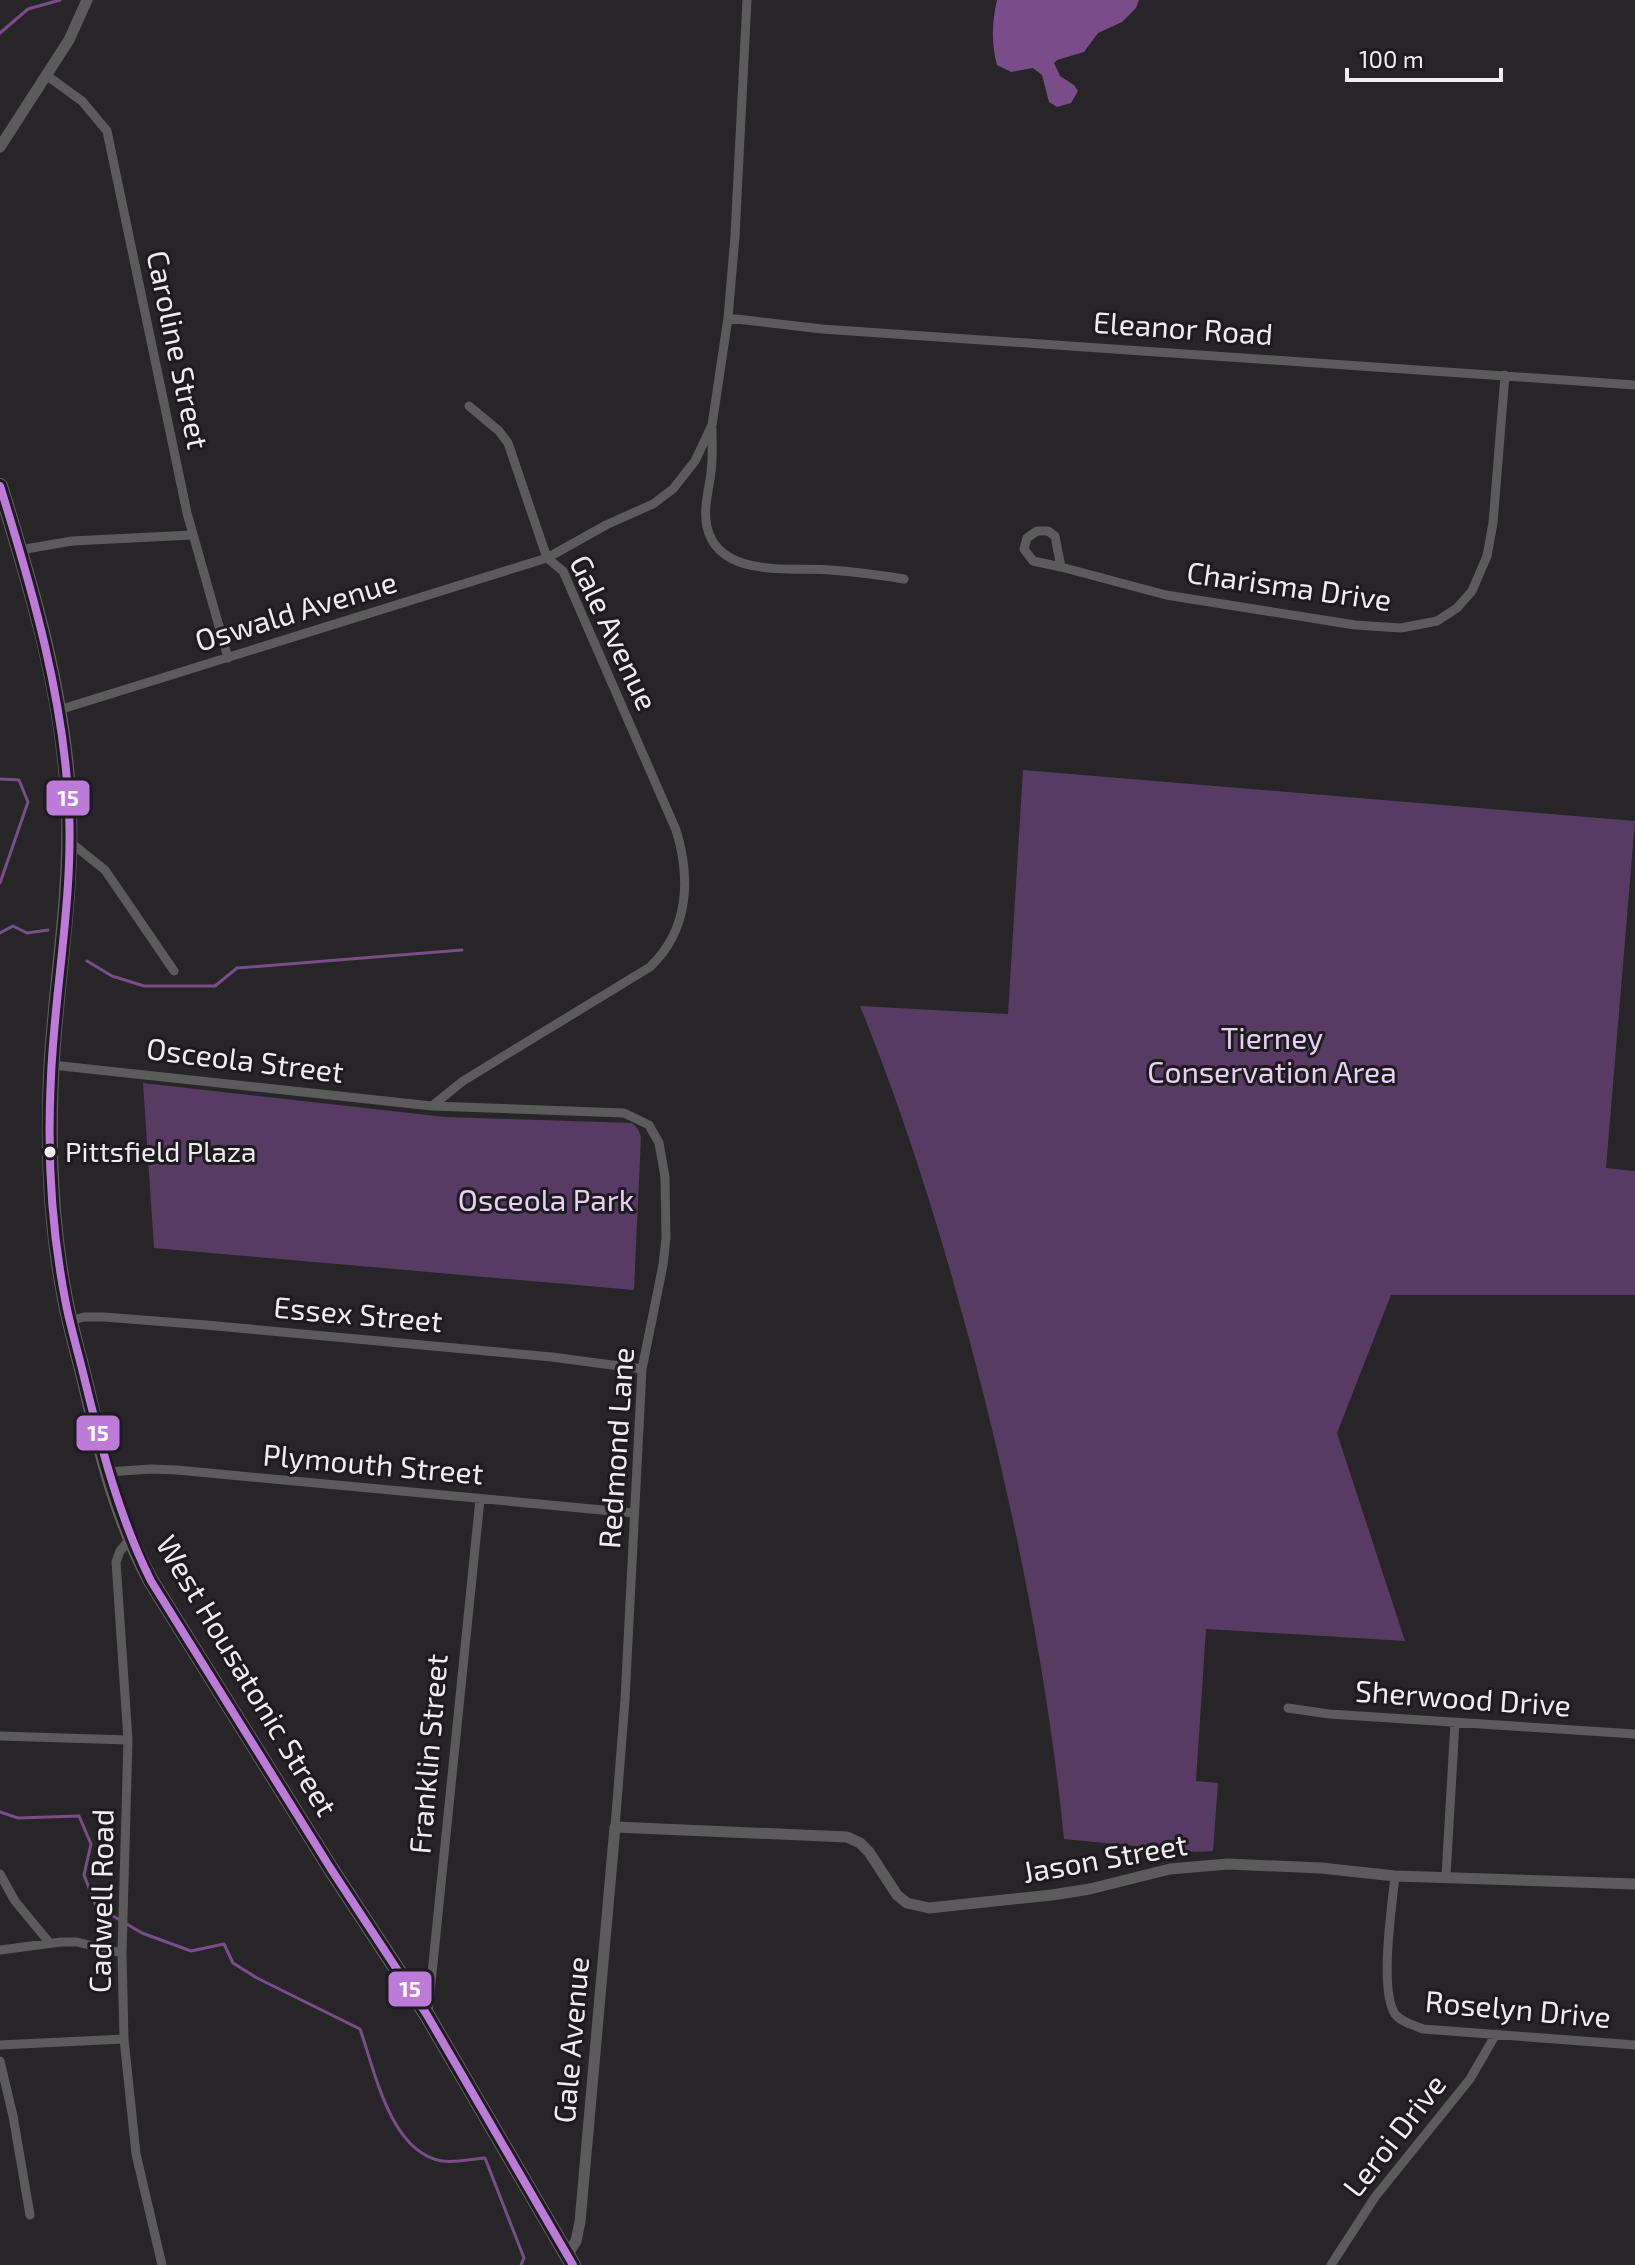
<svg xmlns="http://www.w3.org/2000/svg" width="1635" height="2265" font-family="'Exo 2',sans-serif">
<rect width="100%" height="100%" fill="#272528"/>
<!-- green -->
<path fill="#573b62" d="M1023 770 1635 821 1606 1168 1635 1171V1295H1391L1337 1433 1405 1641 1206 1629 1196 1781 1218 1783 1213 1851 1196 1852 1064 1839C1048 1679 1017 1524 977 1369 945 1246 908 1124 860 1006L1008 1014Z
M143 1083 445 1117 632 1123 638 1129 641 1137 634 1290 154 1248Z"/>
<!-- water -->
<path fill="#7a4c8a" d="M997 0H1139L1136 8 1122 22 1098 33 1084 52 1057 60 1054 63 1060 76 1074 85 1078 91 1071 103 1057 107 1049 102 1042 75 1033 68 1011 72 997 65C991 43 992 22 997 0Z"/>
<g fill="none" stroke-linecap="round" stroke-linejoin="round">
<!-- stream -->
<path stroke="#7a4c8a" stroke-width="3" d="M0 33 28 9 60 0
M0 779 19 780 28 802 0 883
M0 933 13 926 27 933 48 930
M87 961 112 976 144 986H215L237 968 462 950
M0 1812 18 1818 79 1816 91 1844 84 1875 96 1906 142 1933 191 1951 224 1944 233 1963 257 1978 360 2029C375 2071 390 2152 442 2161 455 2163 472 2159 485 2158L524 2258 521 2265"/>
<!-- minor -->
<path stroke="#5c5b5c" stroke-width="9" d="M46 75 82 101 107 131 187 513 228 658
M728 318 822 329 1635 385
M469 406 499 431 508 443 547 558
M712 429C712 443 713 458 711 472 709 490 703 508 707 527 719 579 792 567 831 570 855 572 880 575 904 579
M20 550 72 541 192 535
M547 558 563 571 676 830C691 878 689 930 650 967L463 1081 432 1106 624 1113 649 1125 659 1143 665 1177 666 1238 663 1265 642 1369 625 1700 615 1827
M1061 567 1033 561 1024 549 1027 538 1037 531H1048L1055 536 1061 567 1166 595 1355 625 1401 628 1437 621 1457 608 1472 591 1487 556 1493 523 1505 375
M59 710 547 558 606 525 653 504 673 489 695 461 712 425 728 318 735 236 747 0
M70 842 105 870 174 971
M52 1065 432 1106
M70 1321 84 1317H104L206 1325 552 1357 642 1369
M107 1472 151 1469 177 1470 634 1513
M130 1539 120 1551 116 1562 128 1740 122 1953 124 2039 136 2154 162 2265
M1288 1708 1329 1714 1635 1734
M0 1736 128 1740
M0 1874 15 1901 48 1941
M1395 1876C1392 1906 1379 1990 1395 2014 1401 2022 1413 2025 1423 2029L1635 2045
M1446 1876 1455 1722
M0 1950 61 1942H77L122 1953
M428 2013 480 1499
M0 2045 124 2039
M0 2061 13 2116 30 2215
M1331 2265 1375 2197 1470 2079 1496 2034"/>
<!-- tertiary -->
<path stroke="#5c5b5c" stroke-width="11" d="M0 147 69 40 87 0
M568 2254 576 2241 580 2222 615 1827 847 1837 860 1843 869 1852 897 1895 907 1903 929 1908 1052 1895 1090 1889 1170 1869 1228 1864 1321 1868 1395 1876 1635 1884"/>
<!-- trunk -->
<path stroke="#605e61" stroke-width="16" d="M0 486C33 592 65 699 69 811 72 900 55 987 51 1076 48 1146 51 1224 64 1293 69 1323 78 1352 85 1381 101 1451 117 1518 151 1581L331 1869 427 2015 573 2265"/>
<!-- bus-1 casing -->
<g stroke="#1e1b1f" stroke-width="14">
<path id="bus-1" d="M0 486C33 592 64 699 69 810 73 899 55 987 51 1076 47 1152 51 1229 66 1304 71 1330 79 1355 85 1381 102 1450 119 1517 151 1581L331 1869 427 2015 573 2265"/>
</g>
<!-- bus-1 -->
<use href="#bus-1" stroke="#bd7bd9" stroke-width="8"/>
</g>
<!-- markers -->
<circle fill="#f0edf1" stroke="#1e1b1f" stroke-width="3" cx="50" cy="1152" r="7"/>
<g text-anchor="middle" stroke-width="6" stroke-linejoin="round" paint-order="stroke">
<!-- bus labels -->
<g font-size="28" fill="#f0edf1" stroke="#1e1b1f" text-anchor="start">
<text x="65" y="1162">Pittsfield Plaza</text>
</g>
<!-- street labels -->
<g font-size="30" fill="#f0edf1" stroke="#1e1b1f">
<text transform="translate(1183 329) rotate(4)" y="10">Eleanor Road</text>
<text transform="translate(177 350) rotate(78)" y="10">Caroline Street</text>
<text transform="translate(1289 587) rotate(8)" y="10">Charisma Drive</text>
<text transform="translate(296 612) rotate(-17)" y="10">Oswald Avenue</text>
<text transform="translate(613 633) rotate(65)" y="10">Gale Avenue</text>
<text transform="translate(245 1061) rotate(7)" y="10">Osceola Street</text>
<text transform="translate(358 1315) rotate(5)" y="10">Essex Street</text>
<text transform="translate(617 1448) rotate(-86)" y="10">Redmond Lane</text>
<text transform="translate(373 1465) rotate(5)" y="10">Plymouth Street</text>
<text transform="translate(246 1676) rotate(59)" y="10">West Housatonic Street</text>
<text transform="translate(1463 1699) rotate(4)" y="10">Sherwood Drive</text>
<text transform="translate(429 1754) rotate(-85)" y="10">Franklin Street</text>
<text transform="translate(1105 1859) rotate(-10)" y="10">Jason Street</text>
<text transform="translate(102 1901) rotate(-89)" y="10">Cadwell Road</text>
<text transform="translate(1518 2010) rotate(5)" y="10">Roselyn Drive</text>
<text transform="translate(572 2040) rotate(-85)" y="10">Gale Avenue</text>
<text transform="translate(1395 2136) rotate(-52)" y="10">Leroi Drive</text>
</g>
<!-- park labels -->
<g font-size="30" fill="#eacff5" stroke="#1e1b1f">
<text x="1272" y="1049">Tierney<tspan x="1272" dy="34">Conservation Area</tspan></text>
<text x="546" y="1211">Osceola Park</text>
</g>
</g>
<g stroke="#1e1b1f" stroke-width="3">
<rect x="45" y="779" width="46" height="38" rx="8" fill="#bd7bd9"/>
<rect x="75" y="1414" width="46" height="38" rx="8" fill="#bd7bd9"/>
<rect x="387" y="1970" width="46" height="38" rx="8" fill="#bd7bd9"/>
</g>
<g font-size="22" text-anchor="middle" font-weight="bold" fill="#fff">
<text x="68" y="806">15</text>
<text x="98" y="1441">15</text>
<text x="410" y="1997">15</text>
</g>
<!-- scale -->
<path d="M1347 68v12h154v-12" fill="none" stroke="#f0edf1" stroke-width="4"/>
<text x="1359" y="68" font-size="24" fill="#f0edf1" stroke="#1e1b1f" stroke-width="6" paint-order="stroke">100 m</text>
</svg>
